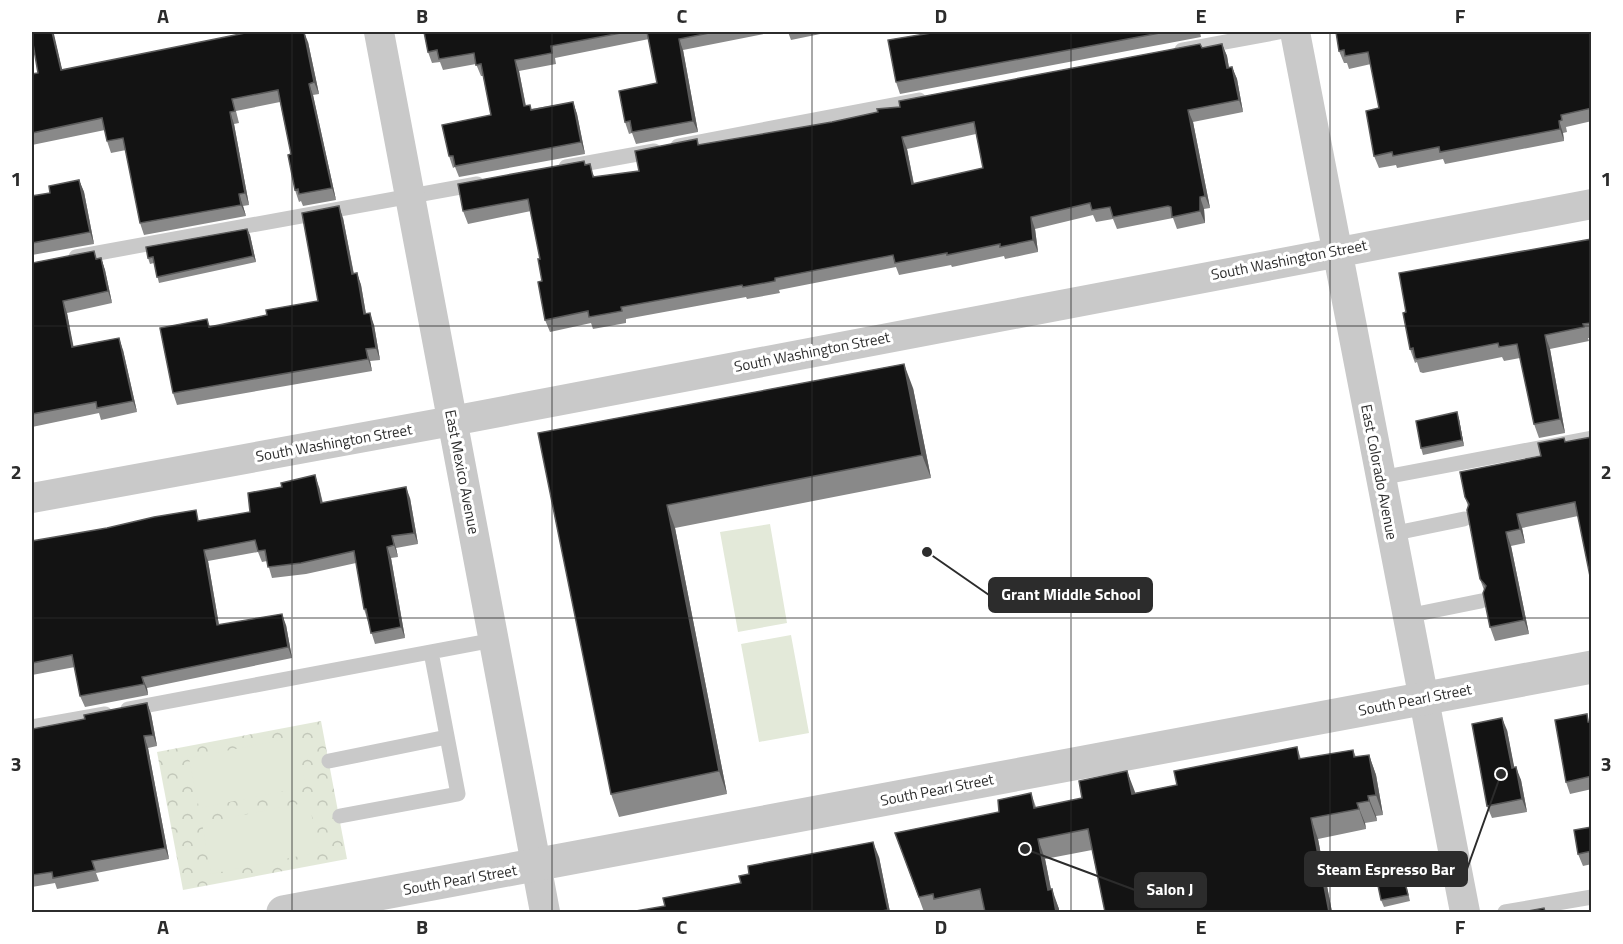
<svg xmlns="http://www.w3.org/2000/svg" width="1623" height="944" font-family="'Titillium Web',sans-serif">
<defs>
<pattern id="forest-crowns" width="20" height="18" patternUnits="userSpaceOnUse" patternTransform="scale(1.5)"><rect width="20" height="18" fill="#e3e9d9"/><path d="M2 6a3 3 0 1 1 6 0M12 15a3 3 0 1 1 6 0" fill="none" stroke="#c3c8ba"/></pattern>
</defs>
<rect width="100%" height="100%" fill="#fff"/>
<!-- forest -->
<path fill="url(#forest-crowns)" d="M321 721 347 859 183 890 157 752Z"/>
<!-- pitch -->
<path fill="#e3e9d9" d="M770 524 787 623 738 632 720 532Z
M791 635 809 733 759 742 741 644Z
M297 737 306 787 199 808 189 758Z
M309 802 319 852 211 874 202 823Z"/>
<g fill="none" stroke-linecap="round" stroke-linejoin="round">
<!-- service -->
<path stroke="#c9c9c9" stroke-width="15" d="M1182 50 1279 32
M678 146 919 100
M566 167 654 151
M76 257 477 184
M1380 478 1592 438
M1391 534 1464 519
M1407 616 1481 601
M128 709 494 640
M32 727 105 714
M329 761 447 737
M340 816 458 794 431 652
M1505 912 1592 897"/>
<!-- minor -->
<path stroke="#c9c9c9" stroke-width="30" d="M379 32 545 912
M1295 32 1465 912
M32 498 452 421 1592 204"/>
<!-- tertiary -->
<path stroke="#c9c9c9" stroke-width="33" d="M283 912 1592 667"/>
</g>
<!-- wall -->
<path fill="#898989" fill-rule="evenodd" d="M32 32H53L62 70 308 42 319 94 313 95 336 200 303 206 301 201 299 202 295 190 291 154 280 102 236 111 239 123 234 124 249 205 243 206 246 216 144 235 140 223 126 150 111 153 107 141 105 130 32 145V74L38 73Z
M424 32H774L683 50 698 132 636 144 632 133 629 134 625 122 657 83 649 39 555 58 556 64 519 71 526 106 531 109 573 102 577 114 585 154 459 177 455 167 453 168 449 156 491 115 483 76H481L476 64 443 70 440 62 432 63 428 52Z
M788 32H825V33L791 40Z
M937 32H1200L1201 37 900 94 896 82Z
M1336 32H1592V121L1566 127 1567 132 1563 133 1564 141 1445 164 1443 159 1397 168 1396 165 1379 168 1374 156 1379 108 1371 64 1349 69 1347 63H1344L1339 51Z
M1222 44 1227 56 1229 68 1232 67 1237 79 1243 112 1193 122 1210 208 1204 209 1205 223 1177 229 1173 218 1117 229 1113 219 1096 222 1093 215 1035 229 1038 252 1005 259 1004 256 952 267 951 265 899 275 896 267 779 290 780 293 747 299 746 297 626 319V323L593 329 591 323 550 332 545 320 540 259 531 211 468 224 463 211 586 165 595 177 639 171 697 139 699 145 832 122 900 107ZM976 134 983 168 914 184 907 149Z
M79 180 84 192 94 244 32 255V196L50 193Z
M343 218 354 274 357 273 361 285 366 314 374 325 380 360 370 361 372 371 177 405 173 393 207 319 209 327 267 315 318 301Z
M247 229 250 235 256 262 159 283 154 263 150 264 148 258Z
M1592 239V338H1588L1589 341 1550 349 1565 433 1539 438 1534 424 1520 358 1504 361 1502 357 1423 373 1420 372 1417 362 1415 363 1410 349Z
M101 258 105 270 112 303 67 313 73 347 123 350 137 412 101 420 99 413 32 427V263Z
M913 388 931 478 675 528 727 794 619 817 611 794 538 433Z
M1459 419 1464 446 1423 455 1421 448Z
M1565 442 1578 516 1522 528 1525 543 1511 546 1529 634 1495 641 1490 627 1484 590 1480 579 1468 506 1465 497Z
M319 487 323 503 410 498 418 544 396 548 398 557 391 558 405 638 375 644 364 609 356 563 306 574 272 578 267 561 262 562 258 552 208 561 219 625H286L292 658 147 688 148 695 85 707 80 696 75 667 32 675V541L200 520 250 512Z
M147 703 151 714 157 746 148 748 169 859 96 873 99 881 57 889 55 883 32 887V729L85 719Z
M1587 714 1589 722H1592V789L1570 794 1566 782Z
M1507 730 1514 768 1521 780 1527 812 1492 818 1487 806Z
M1297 747 1301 759 1353 750 1356 757 1369 755 1376 775 1383 815 1376 816 1377 821 1365 823 1366 829 1318 839 1332 912H1105L1092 850 1045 859 1051 889 1059 909 985 910 972 912H924L895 833 999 812 1031 793 1036 807 1135 793 1177 785Z
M1592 827V864L1583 866 1578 854Z
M879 857 890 912H630L665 906 741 883 749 874Z
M1404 876 1410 901 1384 907 1381 900Z"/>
<!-- shaded-wall -->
<path fill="#5a5a5a" d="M52 32H53L54 34 65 82 61 70Z
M304 32 308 42 319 94 314 82Z
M679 39 683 50 698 132 693 121Z
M1222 44 1227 56 1231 80 1227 68Z
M515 60 519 71 528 118 524 106Z
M1232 67 1237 79 1243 112 1239 100Z
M309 84 313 95 336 200 332 188Z
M573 102 577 114 585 154 581 142Z
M1188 110 1193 122 1210 208 1205 196Z
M230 112 234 124 249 205 245 193Z
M1559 121 1563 133 1564 141 1560 129Z
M902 137 907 149 916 196 912 184Z
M79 180 84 192 94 244 90 232Z
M239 194 243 206 246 216 241 205Z
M1200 197 1204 209 1205 223 1200 211Z
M339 206 343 218 356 286 352 274Z
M1031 217 1035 229 1038 252 1033 240Z
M247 229 250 235 256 262 253 256Z
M101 258 105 270 112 303 108 291Z
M357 273 361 285 368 326 364 314Z
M63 301 67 313 76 359 72 347Z
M370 313 374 325 380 360 376 348Z
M1545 335 1550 349 1565 433 1560 419Z
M119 338 123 350 137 412 133 401Z
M366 349 370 361 372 371 368 359Z
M904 364 913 388 931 478 922 455Z
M1457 412 1459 419 1464 446 1462 440Z
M315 475 319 487 325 515 321 503Z
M406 487 410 498 418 544 414 533Z
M667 505 675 528 727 794 719 771Z
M1517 514 1522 528 1525 543 1520 529Z
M1506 532 1511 546 1529 634 1524 620Z
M392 536 396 548 398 557 394 545Z
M387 547 391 558 405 638 401 627Z
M204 550 208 561 221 637 217 625Z
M282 614 286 625 292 658 288 647Z
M142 677 147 688 148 695 144 684Z
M147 703 151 714 157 746 153 735Z
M1502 718 1507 730 1517 781 1512 768Z
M144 736 148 748 169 859 165 848Z
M1369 755 1376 775 1383 815 1376 795Z
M1516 767 1521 780 1527 812 1522 799Z
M1127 771 1135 792 1139 814 1132 794Z
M1368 796 1376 816 1377 821 1369 801Z
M1357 803 1365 823 1366 829 1359 809Z
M1311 818 1318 839 1332 912H1329Z
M1038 839 1045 859 1055 910 1048 890Z
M873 842 879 857 890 912H889L888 910Z
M1052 889 1059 909V912H1056Z"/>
<!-- building -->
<path fill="#131313" stroke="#5a5a5a" stroke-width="1.5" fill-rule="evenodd" d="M32 32H52L61 70 250 32H304L314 82 309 84 332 188 299 194 298 189 295 190 288 155 291 154 278 90 232 99 235 111 230 112 245 193 239 194 241 205 140 223 123 138 107 141 102 118 32 133V74L38 73 32 38Z
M424 32H626L551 46 552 53 515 60 524 106 530 105 531 110 573 102 581 142 455 166 453 156H449L442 125 491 115 481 64 476 65 474 53 439 59 437 50 428 52Z
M647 32H714L679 39 693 121 632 132 630 121 625 122 619 91 657 83Z
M937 32H1165L896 82 888 40Z
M1336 32H1592V108L1561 115 1562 120 1559 121 1560 129 1440 152 1439 147 1393 156 1392 152 1374 156 1366 111 1379 108 1368 52 1345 56 1344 50 1339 51Z
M1200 44 1202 48 1222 44 1227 68 1232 67 1239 100 1188 110 1205 196 1200 197V211L1172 217 1171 207 1168 206 1113 217 1110 207 1092 210 1090 203 1031 217 1033 240 1000 247V244L947 255V253L895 263 893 255 775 278V281L743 287 742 285 621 307 622 311 589 317 588 311 545 320 538 282 542 281 538 259H540L528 199 463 211 458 184 584 161 585 165 590 164 593 177 639 171 635 151 697 139 698 145 832 122 878 112 877 109 900 107 899 101ZM974 122 983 168 912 184 902 137Z
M79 180 90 232 32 243V196L50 193 49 186Z
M339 206 352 274 357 273 364 314 370 313 376 348 366 349 368 359 173 393 160 328 207 319 209 327 267 315 266 310 318 301 302 213Z
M247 229 253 256 157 277 153 257 148 258 146 247Z
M1592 239V323L1583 324 1584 327 1545 335 1560 419 1534 424 1517 344 1499 347 1498 343 1417 359 1415 358 1413 348 1410 349 1403 313 1406 312 1399 273Z
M94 251 96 259 101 258 108 291 63 301 72 347 119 338 133 401 97 408 96 402 32 414V263Z
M904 364 922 455 667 505 719 771 611 794 538 433Z
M1457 412 1462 440 1421 448 1416 421Z
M1592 437V586L1575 502 1517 514 1520 529 1506 532 1524 620 1490 627 1483 593 1486 586 1480 579 1467 510 1469 504 1465 497 1460 472 1541 456 1538 443 1564 438 1565 442Z
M315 475 321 503 406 487 414 533 392 536 394 545 387 547 401 627 371 633 366 609H364L354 551 301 563 268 567 265 550 258 551 255 540 204 550 217 625 282 614 288 647 142 677 144 684 80 696 72 655 32 663V541L107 528 154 517 196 510 198 521 250 512 248 493 282 487 281 483Z
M147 703 153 735 144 736 165 848 92 861 95 870 53 878 52 872 32 875V729L85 719 84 715Z
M1587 714 1588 722H1592V776L1566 782 1555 720Z
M1502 718 1512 768 1516 767 1522 799 1487 806 1472 724Z
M1297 747 1299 759 1353 750 1354 757 1369 755 1376 795 1368 796 1369 801 1357 803 1359 809 1311 818 1329 912H1125V911L1116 912H1105L1088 829 1038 839 1048 890 1052 889 1056 912H985L980 889 934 899 933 894 919 897 895 833 999 812 998 800 1031 793 1034 808 1082 798 1079 781 1127 771 1132 794 1177 785 1174 771Z
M1592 827V851L1578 854 1574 830Z
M873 842 888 910 875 912H630L665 906 663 898 741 883 739 876 749 874 748 866Z
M1402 870 1408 895 1381 900 1376 876Z
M1544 908 1545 912H1523Z"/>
<!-- grid -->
<path fill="none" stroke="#2c2c2c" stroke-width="1.5" stroke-opacity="0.55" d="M292 32V912M552 32V912M812 32V912M1071 32V912M1330 32V912M32 326H1592M32 618H1592"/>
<g text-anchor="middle" stroke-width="6" stroke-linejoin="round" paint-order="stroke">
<!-- street labels -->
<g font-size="15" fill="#2c2c2c" stroke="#fff">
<text transform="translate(1289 260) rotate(-11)" y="5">South Washington Street</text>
<text transform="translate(812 352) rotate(-11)" y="5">South Washington Street</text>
<text transform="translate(334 443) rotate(-10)" y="5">South Washington Street</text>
<text transform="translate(462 472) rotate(79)" y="5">East Mexico Avenue</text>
<text transform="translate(1379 472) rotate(79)" y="5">East Colorado Avenue</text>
<text transform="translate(1415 700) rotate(-11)" y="5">South Pearl Street</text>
<text transform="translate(937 790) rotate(-11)" y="5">South Pearl Street</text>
<text transform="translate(460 880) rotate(-10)" y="5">South Pearl Street</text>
</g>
</g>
<!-- callouts -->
<path fill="none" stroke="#2c2c2c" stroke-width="2" d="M927 552L989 595M1501 774L1467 869M1025 849L1135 890"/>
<g fill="#2c2c2c" stroke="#fff" stroke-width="2">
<circle cx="927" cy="552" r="6"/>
<circle cx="1501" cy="774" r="6"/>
<circle cx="1025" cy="849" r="6"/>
</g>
<g fill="#2c2c2c" stroke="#2c2c2c" stroke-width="2">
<rect x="989" y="578" width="163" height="34" rx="6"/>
<rect x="1305" y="852" width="162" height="34" rx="6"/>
<rect x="1135" y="873" width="71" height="34" rx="6"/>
</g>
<g font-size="16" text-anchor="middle" font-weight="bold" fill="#fff">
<text x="1071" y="600">Grant Middle School</text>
<text x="1386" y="875">Steam Espresso Bar</text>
<text x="1170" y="895">Salon J</text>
</g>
<!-- border -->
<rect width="1623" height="944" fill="none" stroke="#ffffff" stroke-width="66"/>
<rect x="33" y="33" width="1557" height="878" fill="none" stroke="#2c2c2c" stroke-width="2"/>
<g font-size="20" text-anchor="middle" font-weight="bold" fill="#2c2c2c">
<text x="163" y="23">A</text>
<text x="422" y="23">B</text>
<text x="682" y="23">C</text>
<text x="941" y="23">D</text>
<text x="1201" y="23">E</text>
<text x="1460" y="23">F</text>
<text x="16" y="186">1</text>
<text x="1606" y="186">1</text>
<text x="16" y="479">2</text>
<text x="1606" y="479">2</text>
<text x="16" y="771">3</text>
<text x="1606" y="771">3</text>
<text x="163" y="934">A</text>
<text x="422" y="934">B</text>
<text x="682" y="934">C</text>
<text x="941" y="934">D</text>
<text x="1201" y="934">E</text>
<text x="1460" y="934">F</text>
</g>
</svg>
